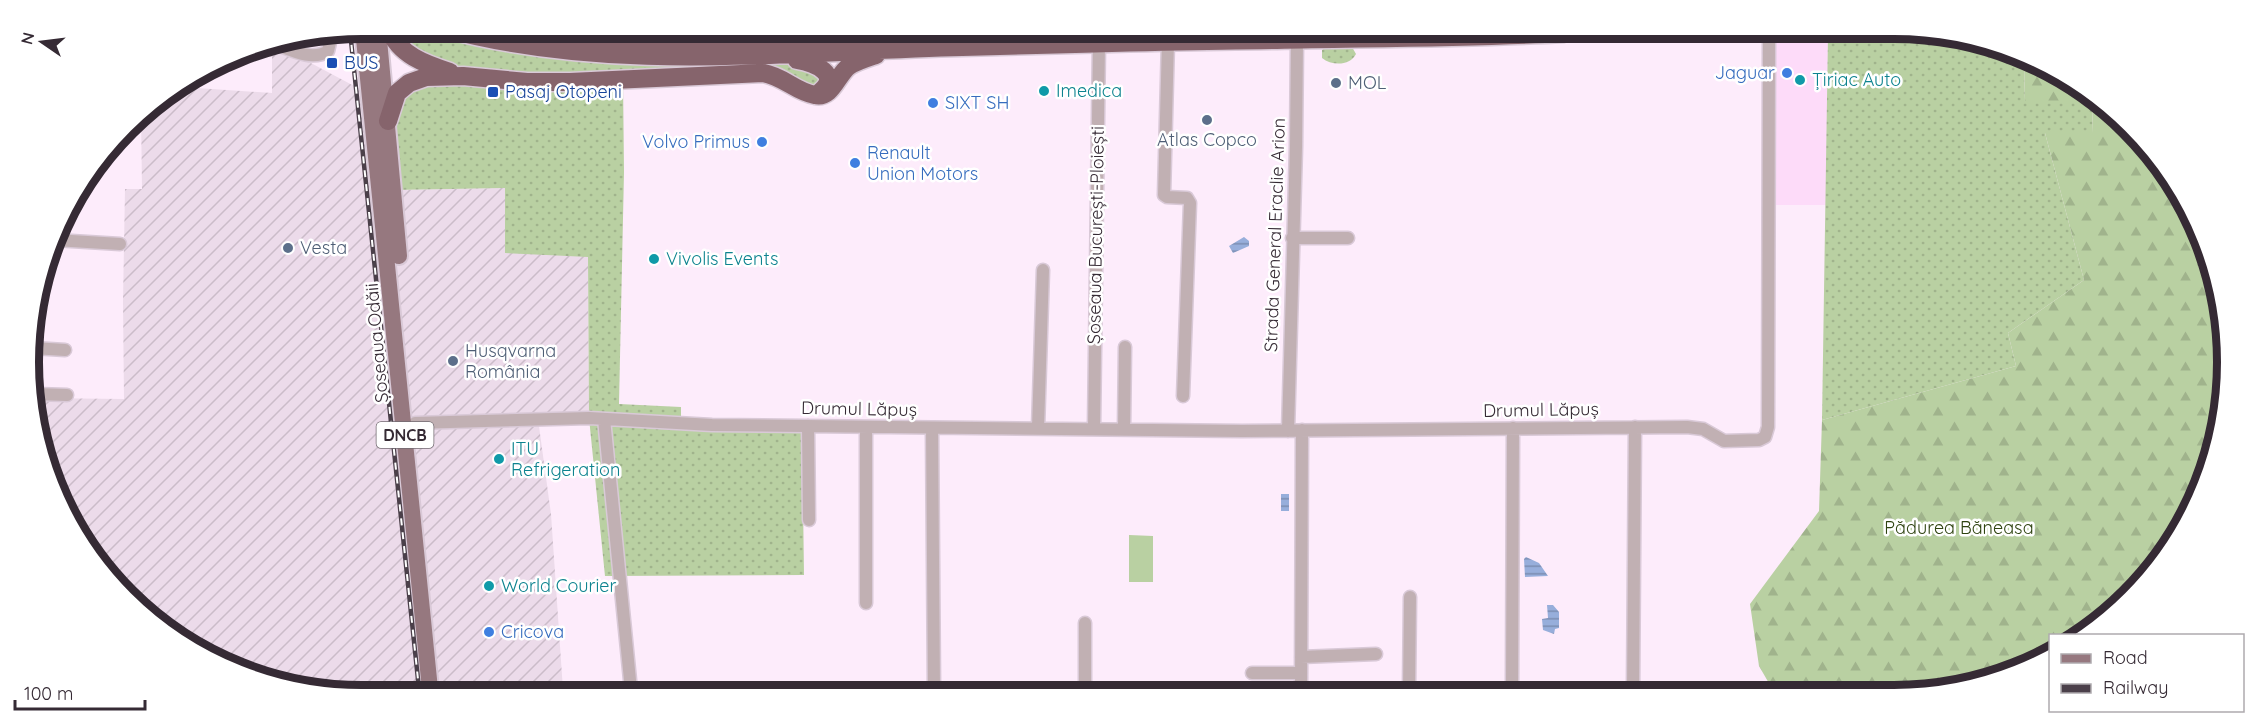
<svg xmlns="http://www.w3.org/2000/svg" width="2256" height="724" font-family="Quicksand,sans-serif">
<defs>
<pattern id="industrial-furrows" width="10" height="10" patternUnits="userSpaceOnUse" patternTransform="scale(1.5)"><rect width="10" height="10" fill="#ecdbea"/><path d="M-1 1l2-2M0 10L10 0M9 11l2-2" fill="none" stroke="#cbbcc9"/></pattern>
<pattern id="grass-dots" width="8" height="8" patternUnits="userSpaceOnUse" patternTransform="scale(1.5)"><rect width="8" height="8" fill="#b9d0a2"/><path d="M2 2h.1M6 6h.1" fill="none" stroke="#a0b38c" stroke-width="1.8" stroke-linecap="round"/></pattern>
<pattern id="forest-firs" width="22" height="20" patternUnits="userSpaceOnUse" patternTransform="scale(1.5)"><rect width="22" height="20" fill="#b9d0a2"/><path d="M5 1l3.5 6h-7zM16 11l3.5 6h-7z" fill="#a0b38c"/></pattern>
<pattern id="water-rules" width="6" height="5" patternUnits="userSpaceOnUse" patternTransform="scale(1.5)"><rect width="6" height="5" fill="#97aedb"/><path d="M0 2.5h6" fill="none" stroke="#7c8eb2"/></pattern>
</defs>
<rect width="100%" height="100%" fill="#fdecfb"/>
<!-- built -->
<path fill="#fddbf9" d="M1771 34H1828L1826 205H1769Z"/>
<!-- industrial -->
<path fill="url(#industrial-furrows)" d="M277 45 388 104 393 190 505 188 588 256 589 418 538 419 551 514 563 690 297 689 176 639 85 548 40 448 37 398 124 399 123 302 125 189H142L141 113 182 87 272 93V57L239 53Z"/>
<!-- grass -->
<path fill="url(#grass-dots)" d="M389 29H447L813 63 824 88 784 79 623 80 624 172 619 404 681 407V424L802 426 804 575 605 576 589 418 588 257 505 253V188L393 190 392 105 427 65Z
M513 29 824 30 778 41Z
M1828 34 1959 35 2024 62 2025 102H2092L2093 133H2045L2084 280 2008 333 2016 366 1822 420Z
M1352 47 1356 54C1350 66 1332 66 1322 58V50L1325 48Z"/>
<!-- forest -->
<path fill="url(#forest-firs)" d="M2024 62 2080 85 2171 177 2221 297V427L2183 528 2114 613 2080 635 2050 636V655L2041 661 1938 693 1774 692 1759 666 1750 604 1819 511 1822 420 2016 366 2008 333 2084 280 2045 133H2093L2092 102H2025Z"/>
<!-- park -->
<path fill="#b9d0a2" d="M1129 535 1153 536V582H1129Z"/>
<!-- water -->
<path fill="url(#water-rules)" d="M1244 237 1249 241V246L1233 253 1229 246Z
M1281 494H1289V511H1281Z
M1526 557 1539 563 1548 576 1525 577 1524 559Z
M1547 605H1553L1559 612V628L1555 629 1554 634 1543 630 1542 619 1548 618Z"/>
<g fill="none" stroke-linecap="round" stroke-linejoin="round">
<!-- minor casing -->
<g stroke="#d9c9d7" stroke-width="15">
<path id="minor" d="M1168 41 1164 195 1167 197 1187 198 1190 203 1183 396
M278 45C293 51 313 61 328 51L332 34
M1292 238H1348
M55 240 120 244
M33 348 65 350
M36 394 67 395
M604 419 631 690
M415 423 589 418 712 425 1242 431 1687 427 1703 429 1724 441 1759 440 1765 437 1768 427 1769 34
M808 426 809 520
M932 428 934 690
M1038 428 1043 270
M1094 428 1099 42
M1124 429 1125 347
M1288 431 1296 147 1297 40
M866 603V427
M1085 623V691
M1301 657 1376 654
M1252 673H1301
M1301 691 1302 430
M1409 691 1410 597
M1512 692 1513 428
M1633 692 1635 427"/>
</g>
<!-- major casing -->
<g stroke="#d9c9d7" stroke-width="20">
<path id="major" d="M363 29 430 689
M378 29 399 256"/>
</g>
<!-- highway casing -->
<g stroke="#d9c9d7" stroke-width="21">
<path id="highway" d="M389 29C399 55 425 64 450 72
M447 29C616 74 790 51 962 47 1067 44 1172 41 1277 40 1373 38 1469 38 1564 33
M513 29 594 40 655 43 867 38
M886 31 898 36
M903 36 1041 32
M797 60C814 63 843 74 819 93
M388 121 397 93 409 83 426 77 463 76 527 82H570L763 73C783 76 796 92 815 95 832 99 837 75 849 66 857 61 867 58 876 55"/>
</g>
<!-- minor -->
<use href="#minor" stroke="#c1b0b3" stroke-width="12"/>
<!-- major -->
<use href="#major" stroke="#96787f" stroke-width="16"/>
<!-- highway -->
<use href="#highway" stroke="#86646c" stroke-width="18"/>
<!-- rail casing -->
<g stroke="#4b404a" stroke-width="4.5">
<path id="rail" d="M350 31 419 689"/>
</g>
<!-- rail -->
<use href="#rail" stroke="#fff" stroke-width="2" stroke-dasharray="7" stroke-linecap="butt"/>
</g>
<!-- markers -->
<g fill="#1a4fb4" stroke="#fff" stroke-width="2">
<rect x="326" y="57" width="12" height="12" rx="3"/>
<rect x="487" y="86" width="12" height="12" rx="3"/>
</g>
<g fill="#3f7fe0" stroke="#fff" stroke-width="2">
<circle cx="1787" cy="73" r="6"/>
<circle cx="933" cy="103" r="6"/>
<circle cx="762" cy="142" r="6"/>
<circle cx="855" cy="163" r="6"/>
<circle cx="489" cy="632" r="6"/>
</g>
<g fill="#0f9aa8" stroke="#fff" stroke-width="2">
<circle cx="1800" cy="80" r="6"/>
<circle cx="1044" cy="91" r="6"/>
<circle cx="654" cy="259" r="6"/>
<circle cx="499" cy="459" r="6"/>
<circle cx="489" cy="586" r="6"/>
</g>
<g fill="#5c6f8a" stroke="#fff" stroke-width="2">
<circle cx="1336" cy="83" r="6"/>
<circle cx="1207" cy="120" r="6"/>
<circle cx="288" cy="248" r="6"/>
<circle cx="453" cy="361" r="6"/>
</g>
<g text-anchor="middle" stroke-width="5" stroke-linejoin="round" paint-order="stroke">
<!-- shield labels -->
<rect fill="#fff" stroke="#726a71" stroke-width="1.5" x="376.5" y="422" width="57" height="26" rx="4.5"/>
<g font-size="16" font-weight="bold" fill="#352a34">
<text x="405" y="441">DNCB</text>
</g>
<!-- transit labels -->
<g font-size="18" fill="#164399" stroke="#fff" text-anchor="start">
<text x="344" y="69">BUS</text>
<text x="505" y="98">Pasaj Otopeni</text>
</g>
<!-- shop labels -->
<g font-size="18" fill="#366cbe" stroke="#fff" text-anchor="start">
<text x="1775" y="79" text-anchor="end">Jaguar</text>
<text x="945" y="109">SIXT SH</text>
<text x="750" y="148" text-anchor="end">Volvo Primus</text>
<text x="867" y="159">Renault<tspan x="867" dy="21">Union Motors</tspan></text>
<text x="501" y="638">Cricova</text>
</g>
<!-- culture labels -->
<g font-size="18" fill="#0d838f" stroke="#fff" text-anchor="start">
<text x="1812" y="86">Țiriac Auto</text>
<text x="1056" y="97">Imedica</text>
<text x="666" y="265">Vivolis Events</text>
<text x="511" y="455">ITU<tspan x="511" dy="21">Refrigeration</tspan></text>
<text x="501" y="592">World Courier</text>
</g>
<!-- service labels -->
<g font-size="18" fill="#4e5e75" stroke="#fff" text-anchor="start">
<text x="1348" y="89">MOL</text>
<text x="1207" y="146" text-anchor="middle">Atlas Copco</text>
<text x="300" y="254">Vesta</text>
<text x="465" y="357">Husqvarna<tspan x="465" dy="21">România</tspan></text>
</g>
<!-- street labels -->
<g font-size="18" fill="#352a34" stroke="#fff">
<text transform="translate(1096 235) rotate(-89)" y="6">Șoseaua București-Ploiești</text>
<text transform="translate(1275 235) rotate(-88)" y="6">Strada General Eraclie Arion</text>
<text transform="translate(377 343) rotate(-95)" y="6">Șoseaua Odăii</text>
<text transform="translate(859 409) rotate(1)" y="6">Drumul Lăpuș</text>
<text transform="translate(1541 410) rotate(-1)" y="6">Drumul Lăpuș</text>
</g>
<!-- park labels -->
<g font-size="18" fill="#2e4310" stroke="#fff">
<text x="1959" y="534">Pădurea Băneasa</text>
</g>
</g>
<!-- crop -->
<path d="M0 0H2256V724H0ZM362 39H1894A323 323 0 0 1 2217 362V362A323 323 0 0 1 1894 685H362A323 323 0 0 1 39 362V362A323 323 0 0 1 362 39Z" fill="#fff" fill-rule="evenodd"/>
<path fill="none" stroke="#352a34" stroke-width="8" d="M362 39H1894A323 323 0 0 1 2217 362V362A323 323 0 0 1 1894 685H362A323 323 0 0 1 39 362V362A323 323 0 0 1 362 39Z"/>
<!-- legend -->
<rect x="2049" y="634" width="195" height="78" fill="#ffffff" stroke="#aeaaae" stroke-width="1.5"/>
<rect x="2061" y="654" width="30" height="9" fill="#96787f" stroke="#aeaaae" stroke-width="1.5"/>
<text x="2103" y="664" font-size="18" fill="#352a34">Road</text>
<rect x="2061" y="684" width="30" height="9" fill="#4b404a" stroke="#aeaaae" stroke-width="1.5"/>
<text x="2103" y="694" font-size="18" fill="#352a34">Railway</text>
<!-- north arrow -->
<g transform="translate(42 42) rotate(284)" stroke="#ffffff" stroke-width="4.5" paint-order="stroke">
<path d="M0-4.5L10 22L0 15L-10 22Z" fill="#352a34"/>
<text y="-9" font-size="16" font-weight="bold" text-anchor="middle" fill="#352a34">N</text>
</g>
<!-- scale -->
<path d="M15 700v9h130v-9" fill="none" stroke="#352a34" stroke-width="3"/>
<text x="24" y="700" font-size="18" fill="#352a34" stroke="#ffffff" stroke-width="4.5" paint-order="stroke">100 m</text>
</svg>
